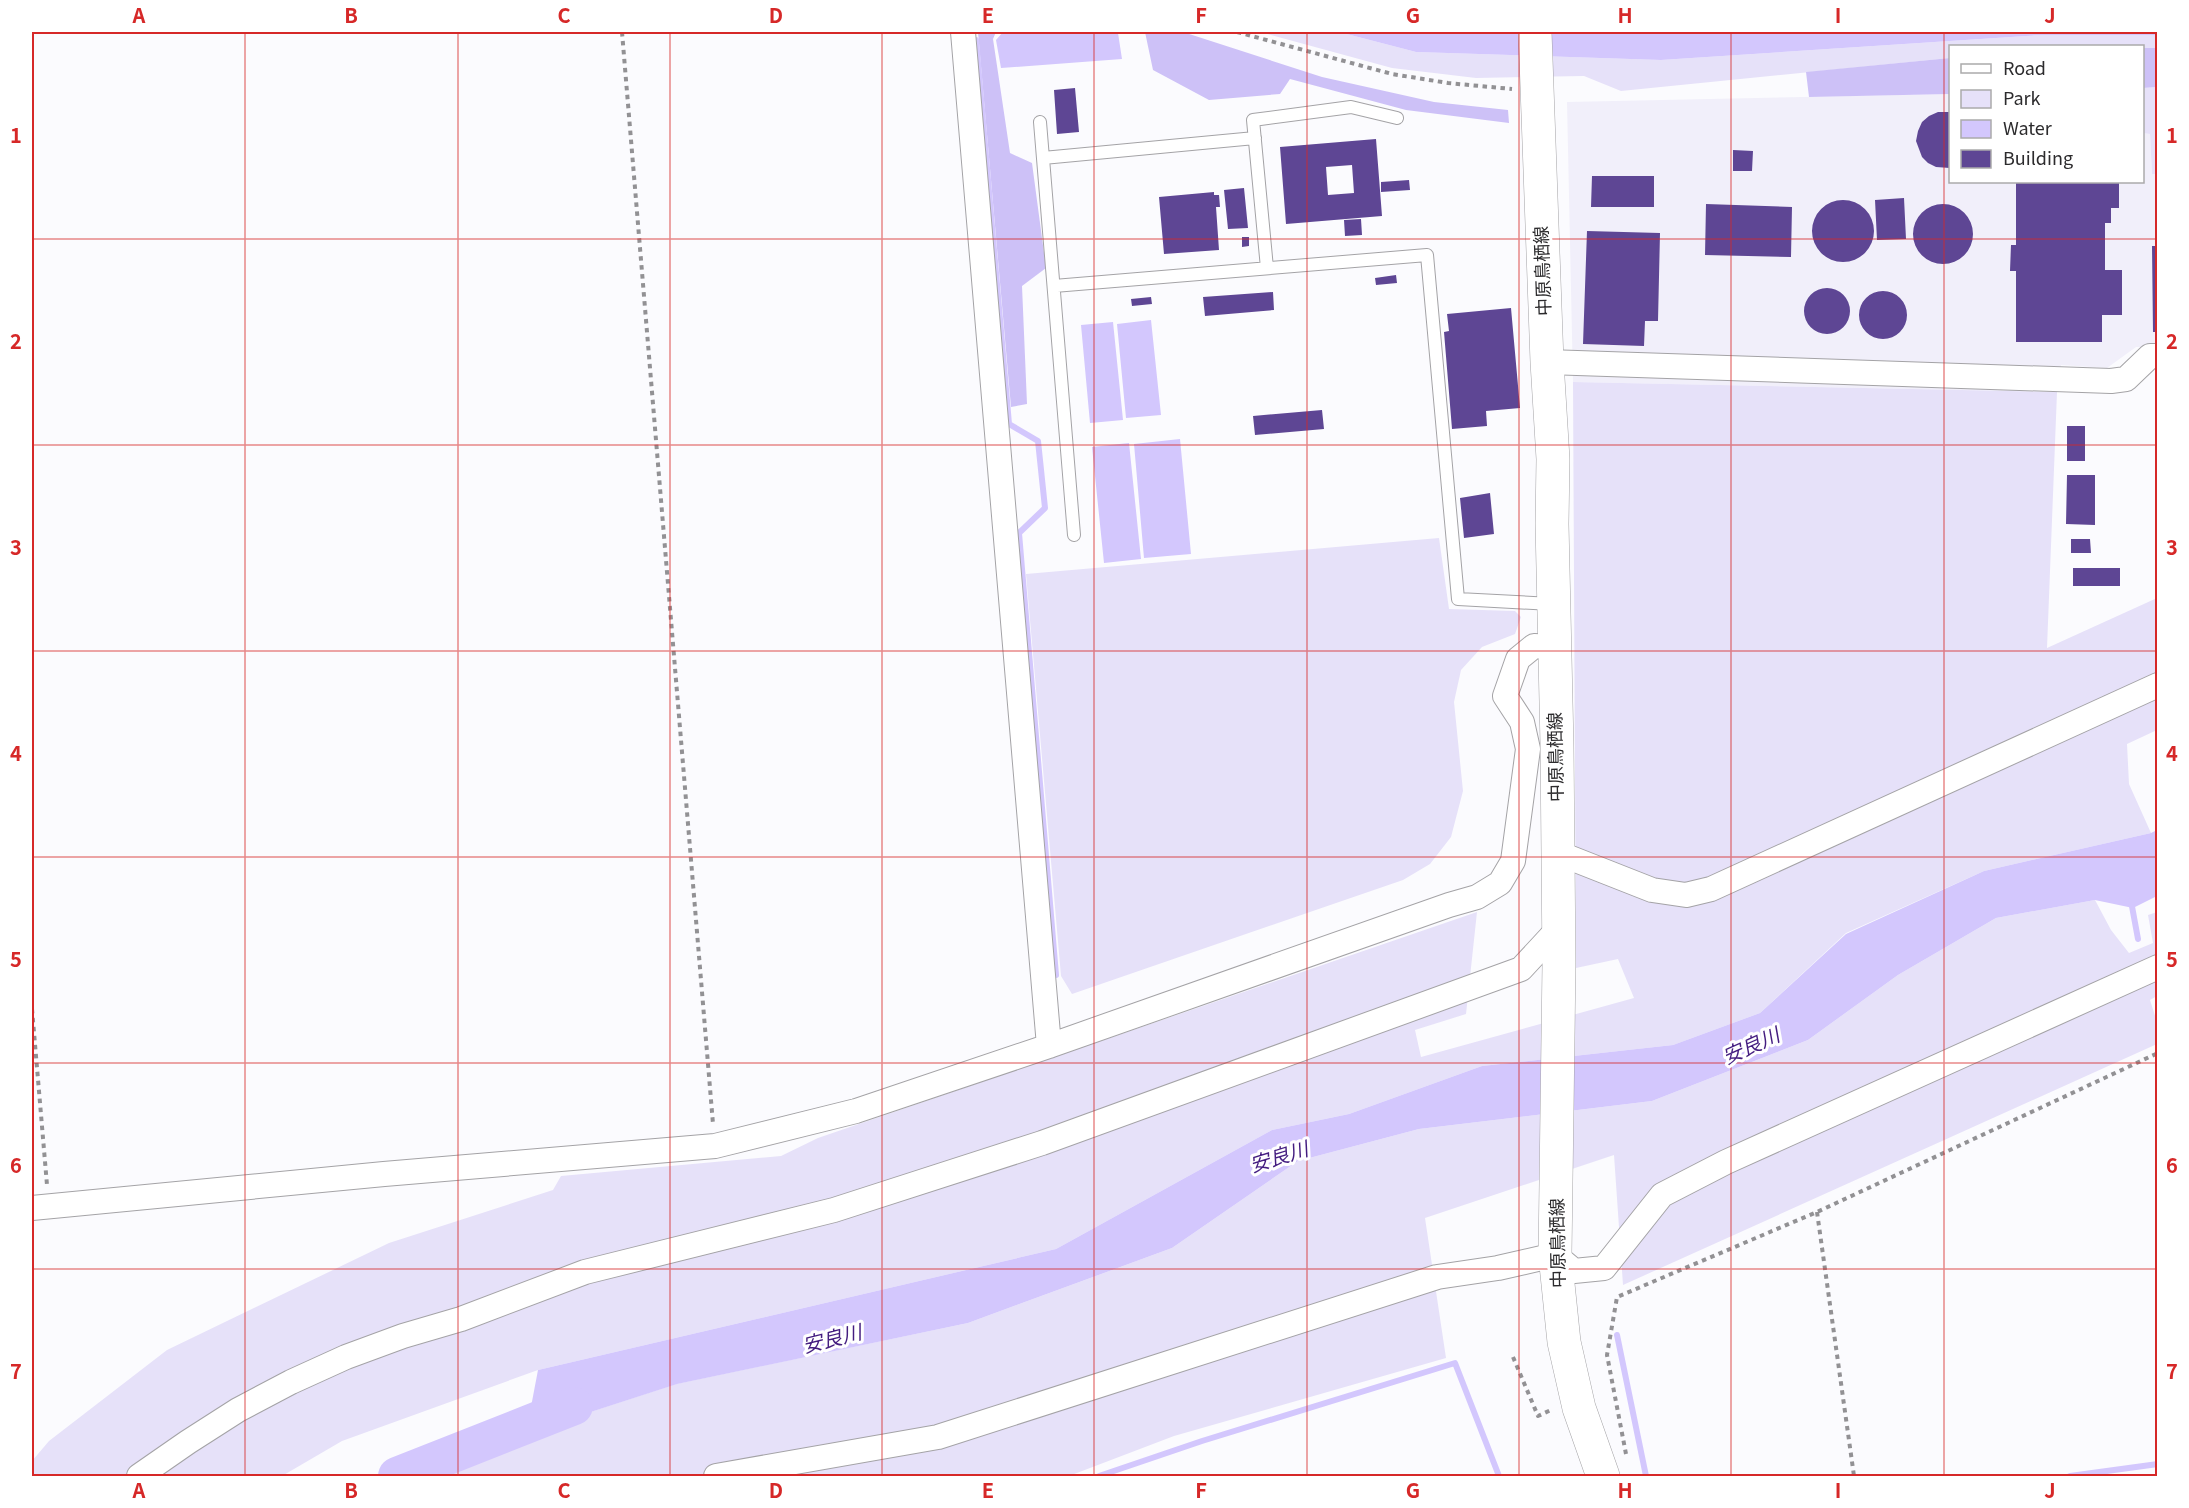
<svg xmlns="http://www.w3.org/2000/svg" width="2189" height="1508" font-family="Georgia,'Noto Sans JP',serif">
<rect width="100%" height="100%" fill="#fbfbfe"/>
<!-- built -->
<path fill="#f1effa" d="M1950 94V182H2142L2143 133 2150 134 2152 173 2158 174 2157 347H2136L2107 368 2061 365 2057 392 1573 382 1567 102Z"/>
<!-- green -->
<path fill="#e6e1f9" d="M1260 32H1339L1416 52 1661 60 2040 35H2157L2158 48H2143L2142 46H1950V58L1621 91 1584 76 1476 78 1392 68Z
M2157 87H2158L2157 174H2152L2150 134 2142 133 2143 88Z
M1573 382 2057 392 2047 648 2157 598V730L2127 744 2129 784 2151 833 1984 871 1846 933 1760 1013 1673 1045 1482 1066 1349 1114 1272 1130 1056 1249 538 1370 342 1441 282 1476H32V1461L49 1441 167 1350 389 1243 553 1190 561 1176 781 1156 818 1138 1477 912 1466 1014 1415 1030 1421 1057 1634 998 1618 959 1576 968Z
M1439 538 1449 609 1515 611 1521 617 1515 634 1482 647 1461 670 1454 702 1463 791 1451 837 1430 864 1403 880 1072 994 1061 976 1026 574Z
M2095 900 2111 930 2129 953 2153 943 2148 915 2157 912V996L2150 1000 2157 1022V1044L1623 1285 1614 1155 1425 1218 1446 1358 1174 1436 1069 1476H425L526 1433 676 1384 968 1323 1172 1248 1298 1161 1419 1129 1652 1101 1808 1040 1898 975 1996 918Z"/>
<!-- forest -->
<path fill="#cdc1f7" d="M978 32H996L993 39 1010 153 1032 163 1046 268 1022 286 1027 404 1011 407Z
M1145 32H1183L1322 77 1434 102 1508 110 1509 123 1406 110 1290 79 1280 94 1209 100 1153 70Z
M2143 48H2157V87L2143 88Z
M1950 58V94L1809 97 1806 72Z"/>
<!-- water -->
<path fill="#d3c7fd" d="M1003 32 1118 33 1122 59 1001 68 996 40Z
M1339 32H2157L2158 35H2040L1661 60 1416 52Z
M1151 320 1161 415 1126 418 1117 324Z
M1113 322 1123 420 1090 423 1081 325Z
M1180 439 1191 554 1144 558 1134 444Z
M1129 443 1141 559 1104 563 1092 447Z
M2157 830V896L2133 908 2095 900 1996 918 1898 975 1808 1040 1652 1101 1419 1129 1298 1161 1172 1248 968 1323 677 1384 526 1433 538 1370 1056 1249 1272 1130 1349 1114 1482 1066 1673 1045 1760 1013 1846 934 1984 871 2151 833Z"/>
<g fill="none" stroke-linecap="round" stroke-linejoin="round">
<!-- stream -->
<path stroke="#d3c7fd" stroke-width="6" d="M976 40 1009 424 1038 441 1045 508 1019 533 1056 975
M2131 901 2138 939
M1617 1335 1646 1476
M1099 1476 1202 1441 1455 1363 1499 1476
M2070 1476 2158 1464"/>
<!-- river -->
<path stroke="#d3c7fd" stroke-width="38" d="M397 1476 574 1406"/>
</g>
<!-- building -->
<path fill="#5e4694" fill-rule="evenodd" d="M1075 88 1079 132 1057 134 1054 90Z
M1938 112H1950V168L1936 167 1928 163 1922 157 1916 141 1918 131 1922 122 1929 116Z
M1376 139 1382 216 1286 224 1280 147ZM1352 165 1354 193 1328 195 1326 167Z
M1733 150 1753 151 1752 171H1733Z
M1592 176H1654V207H1591Z
M1409 180 1410 190 1381 192V182Z
M2016 182H2119V208H2111V223H2105V270H2122V315H2102V342H2016V271H2010L2011 245H2016Z
M1244 188 1248 228 1228 229 1224 190Z
M1214 192V195H1219L1220 207H1216L1219 250 1164 254 1159 197Z
M1904 198 1906 239 1877 240 1875 200Z
M1812 231a31 31 0 1 1 62 0a31 31 0 1 1-62 0Z
M1913 234a30 30 0 1 1 60 0a30 30 0 1 1-60 0Z
M1706 204 1792 207 1791 257 1705 255Z
M1361 219 1362 235 1345 236 1344 220Z
M1587 231 1660 233 1658 321H1645L1644 346 1583 344Z
M1242 237H1249V246L1242 247Z
M2152 246H2158V332H2153Z
M1396 275 1397 283 1376 285 1375 278Z
M1804 311a23 23 0 1 1 46 0a23 23 0 1 1-46 0Z
M1859 315a24 24 0 1 1 48 0a24 24 0 1 1-48 0Z
M1273 292 1274 310 1205 316 1203 297Z
M1151 297 1152 304 1132 306 1131 299Z
M1511 308 1520 408 1486 411 1487 426 1452 429 1444 332 1449 331 1447 314Z
M1322 410 1324 429 1255 435 1253 416Z
M2067 426H2085V461H2067Z
M2067 475H2095V525L2066 524Z
M1490 493 1494 534 1464 538 1460 498Z
M2071 539H2090L2091 553H2071Z
M2073 568H2120V586H2073Z"/>
<g fill="none" stroke-linecap="round" stroke-linejoin="round">
<!-- lane casing -->
<g stroke="#a4a3a6" stroke-width="14">
<path id="lane" d="M1040 122 1074 535
M1043 158 1255 138
M1267 268 1253 120 1351 107 1397 118
M1054 286 1427 255 1458 599 1552 604"/>
</g>
<!-- street casing -->
<g stroke="#a4a3a6" stroke-width="26">
<path id="street" d="M963 32 1049 1046
M1547 362 2111 381 2126 379 2150 356H2158
M1558 853 1652 890 1686 895 1711 889 2158 685
M32 1208 384 1174 715 1146 856 1111 1049 1046 1449 905 1477 897 1500 883 1513 861 1528 749 1522 722 1505 696 1518 659 1534 646 1554 647
M139 1476 188 1442 238 1410 291 1382 346 1357 403 1336 461 1319 585 1272 834 1210 1042 1143 1521 969 1559 928
M716 1476 938 1437 1437 1277 1498 1268 1555 1255 1574 1271 1604 1268 1662 1195 1726 1162 2158 967"/>
</g>
<!-- secondary casing -->
<g stroke="#a4a3a6" stroke-width="34">
<path id="secondary" d="M1535 32 1547 362 1553 459 1552 524 1557 746 1559 964 1555 1255 1564 1342 1579 1408 1603 1476"/>
</g>
<!-- path -->
<path stroke="#929194" stroke-width="4" stroke-dasharray="4.5 4.5" stroke-linecap="butt" d="M622 32 713 1124
M1237 32 1392 74 1448 83 1512 89
M32 1009 47 1185
M1817 1212 1854 1476
M1513 1357 1538 1416 1551 1410 1552 1412
M1626 1454 1607 1355 1617 1297 1817 1212 2158 1053"/>
<!-- lane -->
<use href="#lane" stroke="#fff" stroke-width="12"/>
<!-- street -->
<use href="#street" stroke="#fff" stroke-width="24"/>
<!-- secondary -->
<use href="#secondary" stroke="#fff" stroke-width="33"/>
</g>
<!-- grid -->
<path fill="none" stroke="#d62828" stroke-width="1.5" stroke-opacity="0.55" d="M245 32V1476M458 32V1476M670 32V1476M882 32V1476M1094 32V1476M1307 32V1476M1519 32V1476M1731 32V1476M1944 32V1476M32 239H2158M32 445H2158M32 651H2158M32 857H2158M32 1063H2158M32 1269H2158"/>
<g text-anchor="middle" stroke-width="6" stroke-linejoin="round" paint-order="stroke">
<!-- street labels -->
<g font-size="18" fill="#2c2b2d" stroke="#fff">
<text transform="translate(1543 271) rotate(-92)" y="6">中原鳥栖線</text>
<text transform="translate(1556 757) rotate(-91)" y="6">中原鳥栖線</text>
<text transform="translate(1558 1243) rotate(-91)" y="6">中原鳥栖線</text>
</g>
<!-- water labels -->
<g font-size="20" font-style="italic" fill="#441d80" stroke="#fff">
<text transform="translate(1751 1046) rotate(-24)" y="7">安良川</text>
<text transform="translate(1279 1157) rotate(-17)" y="7">安良川</text>
<text transform="translate(832 1339) rotate(-14)" y="7">安良川</text>
</g>
</g>
<!-- border -->
<rect width="2189" height="1508" fill="none" stroke="#ffffff" stroke-width="66"/>
<!-- legend -->
<rect x="1949" y="45" width="195" height="138" fill="#ffffff" stroke="#abaaab" stroke-width="1.5"/>
<rect x="1961" y="64" width="30" height="9" fill="#ffffff" stroke="#abaaab" stroke-width="1.5"/>
<text x="2003" y="75" font-size="18" fill="#2c2b2d">Road</text>
<rect x="1961" y="90" width="30" height="18" fill="#e6e1f9" stroke="#abaaab" stroke-width="1.5"/>
<text x="2003" y="105" font-size="18" fill="#2c2b2d">Park</text>
<rect x="1961" y="120" width="30" height="18" fill="#d3c7fd" stroke="#abaaab" stroke-width="1.5"/>
<text x="2003" y="135" font-size="18" fill="#2c2b2d">Water</text>
<rect x="1961" y="150" width="30" height="18" fill="#5e4694" stroke="#abaaab" stroke-width="1.5"/>
<text x="2003" y="165" font-size="18" fill="#2c2b2d">Building</text>
<rect x="33" y="33" width="2123" height="1442" fill="none" stroke="#d62828" stroke-width="2"/>
<g font-size="20" text-anchor="middle" font-weight="bold" fill="#d62828">
<text x="139" y="23">A</text>
<text x="351" y="23">B</text>
<text x="564" y="23">C</text>
<text x="776" y="23">D</text>
<text x="988" y="23">E</text>
<text x="1201" y="23">F</text>
<text x="1413" y="23">G</text>
<text x="1625" y="23">H</text>
<text x="1838" y="23">I</text>
<text x="2050" y="23">J</text>
<text x="16" y="143">1</text>
<text x="2172" y="143">1</text>
<text x="16" y="349">2</text>
<text x="2172" y="349">2</text>
<text x="16" y="555">3</text>
<text x="2172" y="555">3</text>
<text x="16" y="761">4</text>
<text x="2172" y="761">4</text>
<text x="16" y="967">5</text>
<text x="2172" y="967">5</text>
<text x="16" y="1173">6</text>
<text x="2172" y="1173">6</text>
<text x="16" y="1379">7</text>
<text x="2172" y="1379">7</text>
<text x="139" y="1498">A</text>
<text x="351" y="1498">B</text>
<text x="564" y="1498">C</text>
<text x="776" y="1498">D</text>
<text x="988" y="1498">E</text>
<text x="1201" y="1498">F</text>
<text x="1413" y="1498">G</text>
<text x="1625" y="1498">H</text>
<text x="1838" y="1498">I</text>
<text x="2050" y="1498">J</text>
</g>
</svg>
